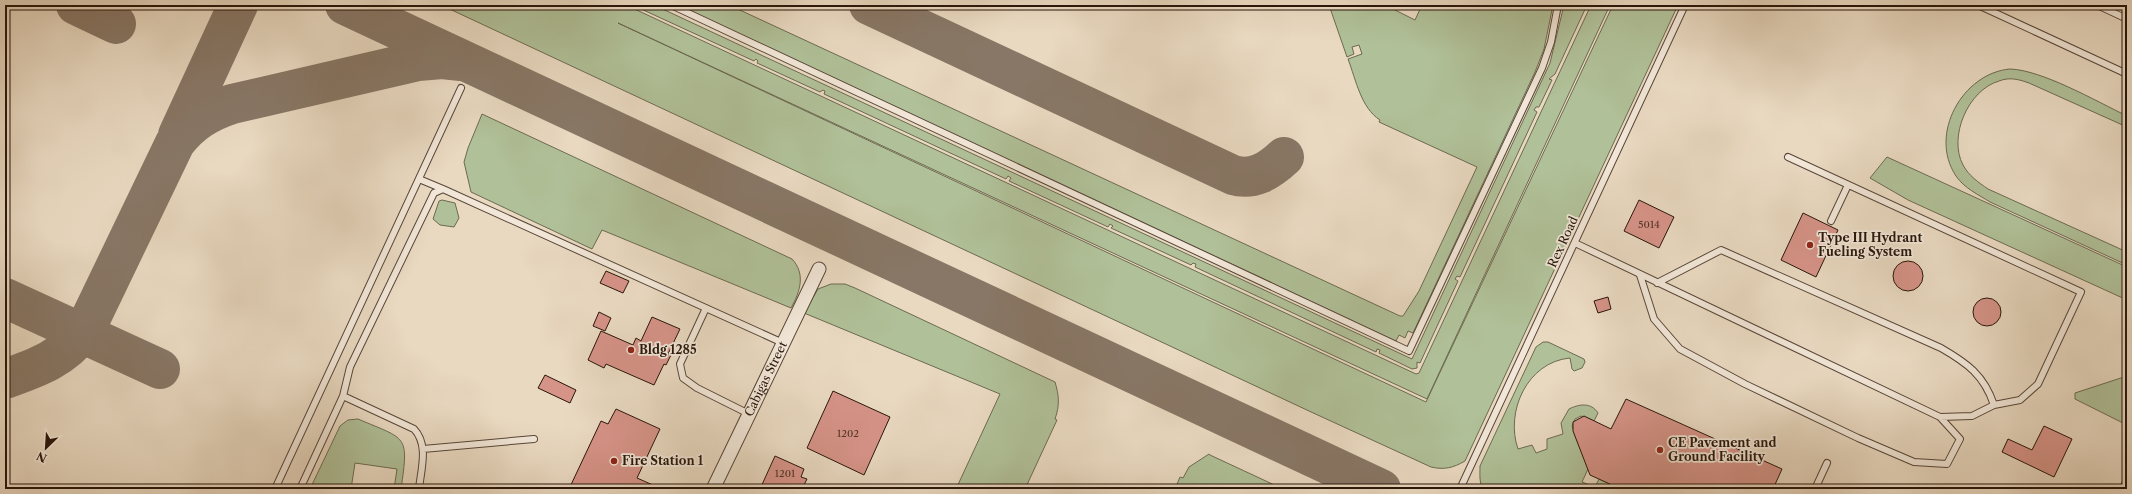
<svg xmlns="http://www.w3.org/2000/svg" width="2132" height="494" font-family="'Libre Caslon Text',serif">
<rect width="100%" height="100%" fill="#e9d9c1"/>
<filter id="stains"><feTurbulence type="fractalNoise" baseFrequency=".005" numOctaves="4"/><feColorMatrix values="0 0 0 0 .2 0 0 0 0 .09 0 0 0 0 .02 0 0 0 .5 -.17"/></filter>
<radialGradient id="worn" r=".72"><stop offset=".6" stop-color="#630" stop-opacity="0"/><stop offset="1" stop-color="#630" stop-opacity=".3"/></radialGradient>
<!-- green -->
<path fill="#b0c098" stroke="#6c6a51" d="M441 5H626L1416 374 1419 373 1591 5H1610L1427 399 618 23 1426 402 1613 5H1678L1465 461C1453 468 1444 470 1431 467L1309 411Z
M640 5H654L1412 359 1550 63 1564 5H1587L1555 74 1549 79 1552 80 1539 107H1536L1534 110 1537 112 1460 277 1457 276 1455 279 1458 281 1420 363 1417 362V368L1412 369 1379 353 1380 350 1377 349 1376 352 1195 267 1196 264 1193 263 1191 265 1111 228 1113 226 1110 224 1108 227 1009 181 1011 178 1008 176 1006 179 824 94 825 91 823 90 820 92 757 63 758 61 756 59 754 61 639 8Z
M678 5H729L1400 316H1403L1419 291 1477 167 1379 122 1380 120C1361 108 1356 80 1348 59L1362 54 1359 45 1352 47 1354 54 1347 57 1329 5H1395L1393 9 1415 20 1422 5H1553L1544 49 1535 72 1413 333 1408 331 1405 338 1399 335 1396 341Z
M2010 69C2042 70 2096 101 2127 116V127L2029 83C2018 79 2009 77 1999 81 1968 90 1948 137 1963 165 1969 176 1978 182 1988 189L2127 252V265L1990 202C1979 195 1964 188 1956 176 1928 134 1963 73 2010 69Z
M482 114 792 259C806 274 800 292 791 308L602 230 592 249 471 192 464 162 468 148Z
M1887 157 2127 267V300L1908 200 1870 178Z
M442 200 455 203 459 218 454 227 440 225 433 219 439 201Z
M831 284H845L855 288 1055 382C1059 395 1060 405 1055 419L1057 420 1025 489H956L1000 394 804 313 818 289Z
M1543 342H1548L1584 359 1585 362 1582 368 1574 371 1572 369 1570 358C1527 362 1505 412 1518 449L1532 445 1536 453 1547 449V439L1563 434 1561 423 1569 409C1579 404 1591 402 1598 413L1594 421 1581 416 1575 419 1572 426 1588 469 1582 482 1595 487 1599 479 1621 489H1483C1479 482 1480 475 1480 466L1536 347Z
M2127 376V425L2075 399V393Z
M358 419C407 440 409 434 401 489H394L397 469 355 463 351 489H310L340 426 348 420Z
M1209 454 1210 455 1283 489H1175L1180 477 1183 478 1189 467Z
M2127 470V489H2119Z"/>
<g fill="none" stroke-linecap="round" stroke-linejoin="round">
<!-- taxiway -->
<path stroke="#876" stroke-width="40" d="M76 5 116 24
M345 5 1381 489
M869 5 1233 175C1253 181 1269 171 1284 157
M178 135 238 5
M5 298 160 369
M5 379C39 367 62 359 85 330L175 143C191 122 208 112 232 104L418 61 442 59 461 61"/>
</g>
<!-- building -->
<path fill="#d69388" stroke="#28150a" d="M1639 200 1674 217 1659 248 1624 231Z
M1803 213 1838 230 1816 277 1781 260Z
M1893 276a15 15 0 1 1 30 0a15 15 0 1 1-30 0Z
M606 271 629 281 623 293 600 283Z
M1608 297 1611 309 1598 313 1594 301Z
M1973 312a14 14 0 1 1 28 0a14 14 0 1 1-28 0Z
M599 312 611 318 605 331 593 326Z
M652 317 680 329 668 354 671 355 666 365 664 364 654 385 606 364 604 368 588 360 601 331 633 345 636 338 641 341Z
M545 375 576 390 570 403 538 388Z
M833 391 890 417 864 475 807 448Z
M1626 399 1782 469 1773 489H1621L1590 475 1573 431V422L1584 416 1611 429Z
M616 409 660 429 637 478 662 489H569L601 421 608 424Z
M2044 426 2072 439 2054 477 2002 452 2008 439 2032 450Z
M775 456 804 469 801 477 807 479 802 489H760Z"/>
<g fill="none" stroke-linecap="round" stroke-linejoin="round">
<!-- lane casing -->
<g stroke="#584638" stroke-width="8">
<path id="lane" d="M671 5 1409 351 1542 68 1551 42 1558 5
M1978 5 2127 74
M2097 5 2127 19
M1788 157 2081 292 2038 384 2020 400 1994 405
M419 179 443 189
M1831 221 1848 185
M1575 243 1940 417 1960 439 1947 464 1914 462 1858 438 1745 384 1680 349 1654 319 1640 275
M1657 283 1721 250 1941 348C1967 363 1984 375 1994 405L1972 416 1940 417
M706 308 680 364 683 378 697 388 749 414
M343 396 350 367 434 193 443 189 783 343
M423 449 534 439
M275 489 461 88
M300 489 343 396 414 429C429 445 421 469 419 489
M1460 489 1685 5
M1815 489 1827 463"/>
</g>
<!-- street casing -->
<g stroke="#584638" stroke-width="15">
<g id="street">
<path id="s1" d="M713 489 819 269"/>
</g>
</g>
<!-- lane -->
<use href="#lane" stroke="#f1e6d7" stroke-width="6"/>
<!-- street -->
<use href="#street" stroke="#f1e6d7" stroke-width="13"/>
</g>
<!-- markers -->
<g fill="#8f2418" stroke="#f1e6d7" stroke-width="1.5">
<circle cx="1810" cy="245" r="4"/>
<circle cx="631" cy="350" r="4"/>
<circle cx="1660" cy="450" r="4"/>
<circle cx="614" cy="461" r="4"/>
</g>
<g text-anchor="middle" stroke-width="3.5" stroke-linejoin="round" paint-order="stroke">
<!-- number labels -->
<g font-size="10" fill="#54342a">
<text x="1649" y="228">5014</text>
<text x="848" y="437">1202</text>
<text x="785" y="477">1201</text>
</g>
<!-- poi labels -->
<g font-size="12" font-weight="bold" fill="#28150a" stroke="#f1e6d7" text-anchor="start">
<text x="1818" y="242">Type III Hydrant<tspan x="1818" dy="14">Fueling System</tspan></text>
<text x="639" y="354">Bldg 1285</text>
<text x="1668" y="447">CE Pavement and<tspan x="1668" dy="14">Ground Facility</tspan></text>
<text x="622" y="465">Fire Station 1</text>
</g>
<!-- street labels -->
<g font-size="12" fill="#28150a" stroke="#f1e6d7">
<text transform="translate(1563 242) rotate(-65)" y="4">Rex Road</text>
<text dy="4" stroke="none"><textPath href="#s1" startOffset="122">Cabigas Street</textPath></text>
</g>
</g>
<!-- margin -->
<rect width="2132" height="494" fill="none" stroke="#e9d9c1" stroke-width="20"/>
<rect x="6" y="6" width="2120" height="482" fill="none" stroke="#28150a" stroke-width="2"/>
<rect x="10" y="10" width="2112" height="474" fill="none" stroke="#28150a"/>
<!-- north arrow -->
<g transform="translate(46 448) rotate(205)" stroke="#f1e6d7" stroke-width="3" paint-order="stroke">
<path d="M0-3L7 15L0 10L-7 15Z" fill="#28150a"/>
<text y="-6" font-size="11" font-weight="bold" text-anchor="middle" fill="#28150a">N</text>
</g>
<rect width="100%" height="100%" filter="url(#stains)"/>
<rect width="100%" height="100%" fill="url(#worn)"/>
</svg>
